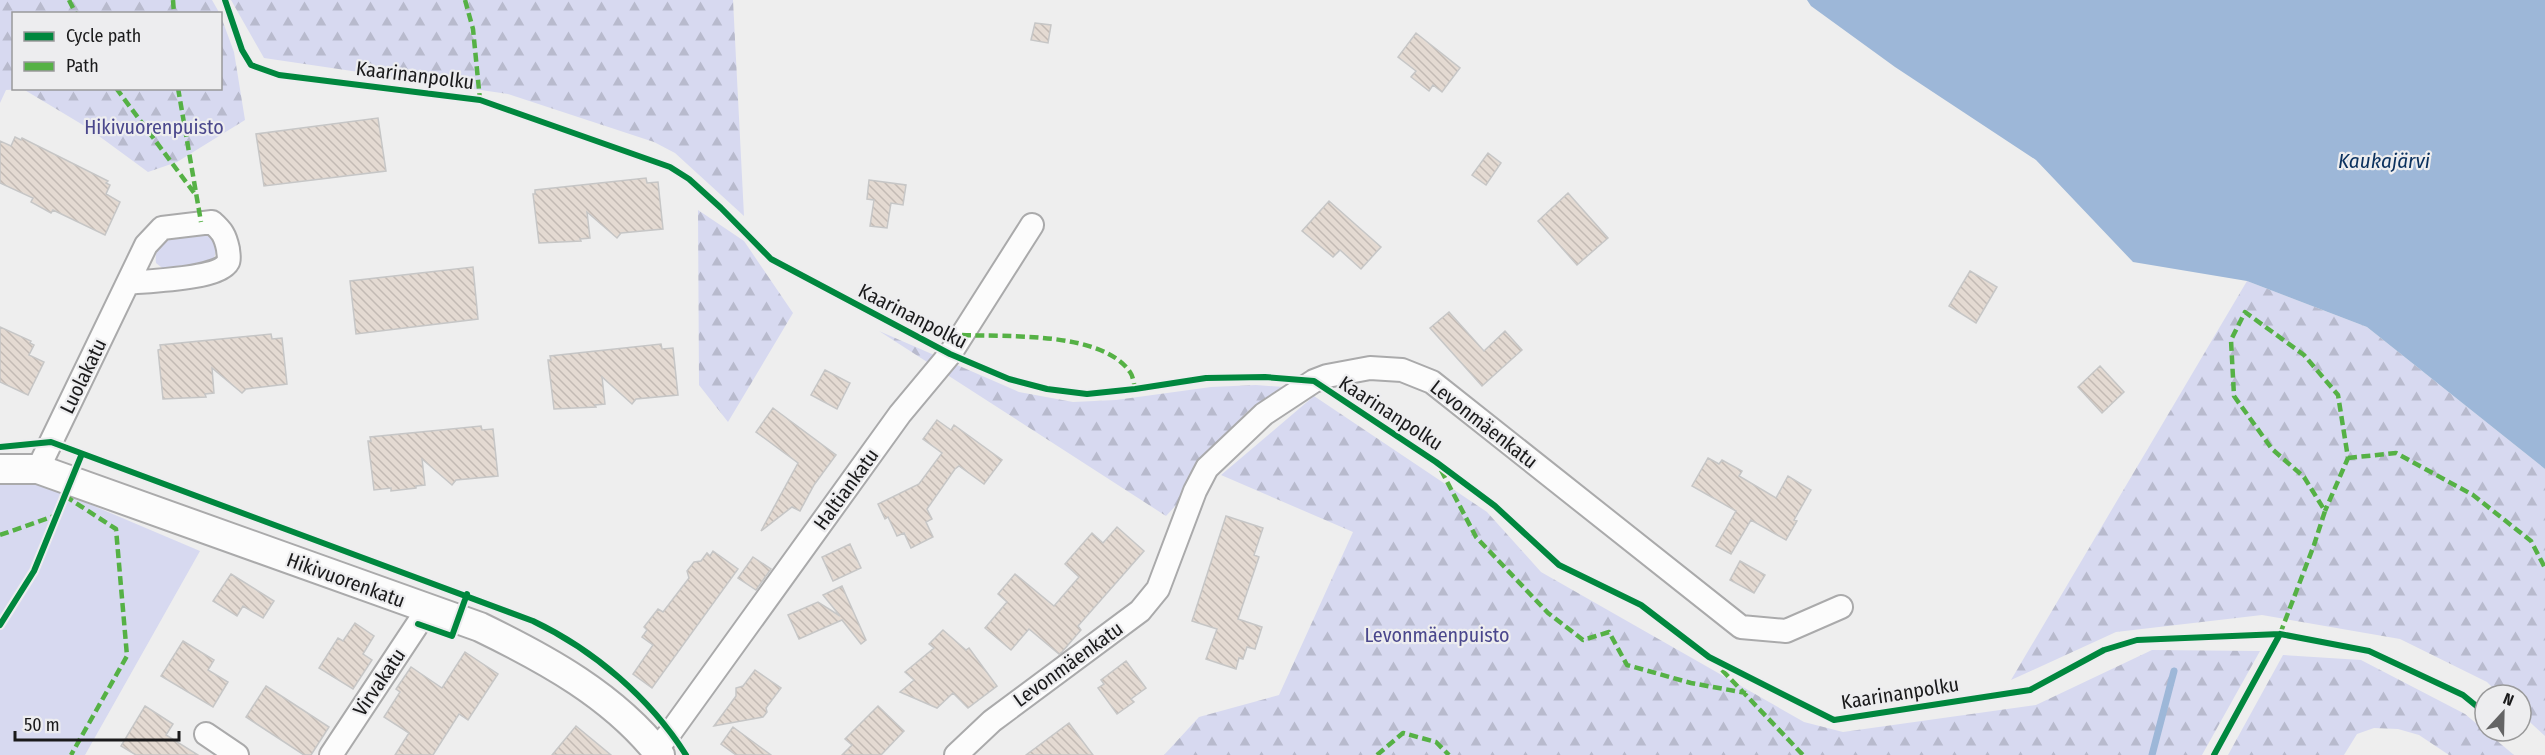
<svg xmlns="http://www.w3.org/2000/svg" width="2545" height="755" font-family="'Fira Sans Condensed',sans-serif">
<defs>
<pattern id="forest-firs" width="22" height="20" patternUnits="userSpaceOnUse" patternTransform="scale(1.5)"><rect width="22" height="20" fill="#d7d9f0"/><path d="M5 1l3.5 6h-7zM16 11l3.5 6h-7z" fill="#b8bacd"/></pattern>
<pattern id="building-back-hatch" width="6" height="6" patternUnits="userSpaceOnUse" patternTransform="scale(1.5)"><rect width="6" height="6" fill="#e4dad2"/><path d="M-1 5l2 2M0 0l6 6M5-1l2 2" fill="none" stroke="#c3bab4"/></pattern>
</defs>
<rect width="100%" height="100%" fill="#eee"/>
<!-- green -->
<path fill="#d7d9f0" d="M204 234C218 237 219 255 210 263L166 271 156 263C152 234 186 236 204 234Z
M15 479 42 484 200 551 85 755H0V481Z"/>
<!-- forest -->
<path fill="url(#forest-firs)" d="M0 0H212L220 14H14V88H220V14L234 52 245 120 177 162 148 172 88 128 23 89 6 90 0 103Z
M231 0H733L744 216 675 153 654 142 508 94 264 58Z
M698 210 744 241 793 313 728 422 699 385Z
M2247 281 2367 327 2545 469V736L2521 714V695H2500L2487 682 2400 639 2262 615 2116 632 2011 680Z
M879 331 1019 392 1073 402 1116 400 1211 387 1256 385 1284 387 1250 409 1201 459 1180 501 1166 516Z
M1314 396 1487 512 1541 572 1804 722 1843 732 2036 705 2152 650 2260 651 2202 755H1164L1199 717 1279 695 1353 532 1221 475Z
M2283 655 2361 660 2465 714 2514 755H2449L2419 735 2398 729 2374 728 2357 734 2344 755H2228Z"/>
<!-- water -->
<path fill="#9db7d8" d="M1807 0H2545V469L2367 327 2247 281 2133 262 2036 160 1895 67 1811 6Z"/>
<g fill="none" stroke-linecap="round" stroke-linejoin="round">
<!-- stream -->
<path stroke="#9db7d8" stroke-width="7" d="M2152 755 2174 671"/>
</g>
<!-- building -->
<path fill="url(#building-back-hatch)" stroke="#c6c6c6" stroke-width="1.5" d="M1035 23 1051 25 1048 43 1031 40Z
M1416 33 1460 68 1442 92 1433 85 1429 91 1411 77 1416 71 1398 57Z
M378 118 386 171 264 186 256 134Z
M15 137 21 140 22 138 108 181 106 183 110 185 106 194 120 202 105 235 53 210 51 213 31 202 33 198 0 183V141L11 146Z
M1488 153 1501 163 1486 185 1472 175Z
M646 178 647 183 658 182 663 229 621 233 617 238 587 212 590 238 580 239 581 241 539 243 533 194H535V190Z
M869 180 906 185 903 205 891 203 887 228 870 226 874 200 867 199Z
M1568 193 1608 238 1577 265 1538 221Z
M1329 201 1381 247 1361 269 1340 250 1333 257 1302 231Z
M473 267 478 319 356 334 350 281Z
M1970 271 1997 287 1976 323 1949 306Z
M1449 312 1484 351 1505 331 1522 350 1482 386 1430 328Z
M0 327 31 341 30 343 34 345 29 355 44 362 28 395 0 382Z
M271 334 272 339 282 338 287 384 246 389 242 393 212 368 214 393 205 394 206 397 163 399 158 350 161 349 160 345Z
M661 344 662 349 673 348 678 395 636 399 632 404 602 377 605 404 595 405 596 407 554 409 548 360H551L550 356Z
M2100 366 2124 392 2102 413 2078 387Z
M825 370 850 383 837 409 811 395Z
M773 408 836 455 814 485 800 511 792 507 761 531 798 463 756 432Z
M937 420 951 430 954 425 1002 460 984 484 959 466 955 469 927 509 932 519 926 522 933 537 911 548 904 533 897 536 888 517 885 519 878 504 919 484 942 453 923 439Z
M481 426 482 430 493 429 498 476 456 480 452 485 422 459 425 485 416 486V488L391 491V488L374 490 368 441H371L370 437Z
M1708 458 1719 464 1722 460 1742 471 1739 476 1776 498 1788 476 1811 490 1794 520 1797 521 1786 540 1751 520 1731 554 1716 546 1736 511 1692 486Z
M1226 516 1263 528 1254 555 1259 557 1238 619 1262 627 1255 649 1247 647 1243 659 1239 658 1236 669 1206 659 1217 629 1192 621Z
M1117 527 1144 551 1078 626 1081 630 1062 652 1059 654 1029 629 1011 650 985 628 1007 602 998 594 1015 574 1054 606 1079 577 1065 564 1092 533 1103 543Z
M850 544 861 568 833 581 822 557Z
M713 551 738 569 652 688 633 674 653 645 642 637 647 630 644 627 658 609 663 612 689 578 687 571 694 562 701 561 707 553 710 556Z
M753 557 771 569 756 590 738 578Z
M1740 561 1765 575 1754 593 1730 580Z
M231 574 274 601 263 618 243 606 237 616 213 601Z
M842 586 866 640 861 644 842 620 799 639 788 615 818 602 840 616 823 595Z
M355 623 374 636 363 654 372 660 353 689 319 668 338 638 343 641Z
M943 630 966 650 969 648 997 686 968 708 953 693 937 708 900 692 914 680 905 672 934 648 929 644Z
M183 641 214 660 208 670 228 682 213 707 161 676Z
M465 652 498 674 468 720 459 714 433 755H395L409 733 384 717 400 692 396 689 411 667 442 688Z
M1126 661 1146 688 1131 699 1134 702 1117 714 1098 688 1104 684 1101 680Z
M755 670 781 688 766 708 767 712 763 717 714 726 736 696V688L743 686Z
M266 686 329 727 311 755H304L246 717Z
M145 706 173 724 166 735 198 755H136L121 746Z
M878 706 904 731 881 755H842L852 745 845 739Z
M1069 723 1093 755H1026Z
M576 726 611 755H552Z
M733 727 771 755H736L721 744Z"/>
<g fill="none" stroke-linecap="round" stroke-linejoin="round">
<!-- minor casing -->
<g stroke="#aaaaab" stroke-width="26">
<path id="minor" d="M38 469 146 245 162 228 212 222C222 231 225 235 228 249 228 252 230 259 228 262 220 279 146 281 128 283
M206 734 237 755
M656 749 670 733 900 414 950 354 1032 225
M331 755 427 610
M956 755 992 721 1140 611 1158 589 1195 491 1207 468 1264 414 1314 381 1327 376 1370 368 1402 370 1432 382 1741 627 1786 631 1841 607"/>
</g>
<!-- tertiary casing -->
<g stroke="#aaaaab" stroke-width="32">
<path id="tertiary" d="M0 469H38L480 627C546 659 614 696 660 755"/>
</g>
<!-- minor -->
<use href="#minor" stroke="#fcfcfc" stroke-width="22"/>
<!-- tertiary -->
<use href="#tertiary" stroke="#fcfcfc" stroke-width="28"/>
<!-- quiet -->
<path stroke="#55b145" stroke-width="4.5" stroke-dasharray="9 4.5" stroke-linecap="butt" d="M69 0 76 14
M173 0 174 14
M465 0 473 29 480 100
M116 88 195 194
M178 88 201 222
M962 335C1007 337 1102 331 1130 372 1133 376 1134 384 1135 389
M2348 458 2396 453 2473 495 2531 541 2545 568
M1441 470 1476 537 1548 613 1583 640 1609 632 1627 665 1691 683 1746 693
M65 496 116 529 127 656 71 755
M0 535 57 515
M2280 634 2314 545 2325 511 2304 477 2272 449 2234 396 2231 340 2245 312 2304 355 2338 395 2348 458 2325 511
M1722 670 1803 755
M1377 755 1403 733 1436 742 1449 755"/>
<!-- cycleway casing -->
<g stroke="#ededef" stroke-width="10">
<path id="cycleway" d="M225 0 242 50 251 65 279 75 480 100 670 167 689 179 721 208 771 259 950 354 1009 379 1047 389 1087 394 1135 389 1206 378 1265 377 1314 381 1436 462 1495 506 1559 565 1641 605 1709 657 1834 720 2030 690 2104 650 2137 640 2280 634 2369 651 2463 695 2485 713
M0 447 51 442 533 621C594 650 650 698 686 755
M418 624 452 636 467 594
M0 625 34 571 81 456
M2214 755 2280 634"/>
</g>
<!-- cycleway -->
<use href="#cycleway" stroke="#00873e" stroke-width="6"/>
</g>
<g text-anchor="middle" stroke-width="4.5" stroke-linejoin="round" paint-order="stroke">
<!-- street labels -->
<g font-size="20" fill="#1a1a1b" stroke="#ededef">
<text transform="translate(415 75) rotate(7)" y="7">Kaarinanpolku</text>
<text transform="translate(913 316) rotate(27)" y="7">Kaarinanpolku</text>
<text transform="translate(83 376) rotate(-64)" y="7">Luolakatu</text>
<text transform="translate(1391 413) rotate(33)" y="7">Kaarinanpolku</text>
<text transform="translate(1484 424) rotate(38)" y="7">Levonmäenkatu</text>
<text transform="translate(846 489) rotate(-54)" y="7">Haltiankatu</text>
<text transform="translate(346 580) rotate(20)" y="7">Hikivuorenkatu</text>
<text transform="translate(1068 664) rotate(-36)" y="7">Levonmäenkatu</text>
<text transform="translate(379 682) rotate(-56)" y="7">Virvakatu</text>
<text transform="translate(1900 693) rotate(-9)" y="7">Kaarinanpolku</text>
</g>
<!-- park labels -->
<g font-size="20" fill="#4a478c" stroke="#ededef">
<text x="154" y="134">Hikivuorenpuisto</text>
<text x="1437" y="642">Levonmäenpuisto</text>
</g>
<!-- water labels -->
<g font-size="21" font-style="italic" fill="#0b315e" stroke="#ededef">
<text x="2384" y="168">Kaukajärvi</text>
</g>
</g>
<!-- legend -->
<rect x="12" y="12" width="210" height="78" fill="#ededef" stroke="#99999a" stroke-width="1.5"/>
<rect x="24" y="32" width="30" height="9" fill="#00873e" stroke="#99999a" stroke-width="1.5"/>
<text x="66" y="42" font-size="18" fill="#1a1a1b">Cycle path</text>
<rect x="24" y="62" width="30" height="9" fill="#55b145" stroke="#99999a" stroke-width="1.5"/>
<text x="66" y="72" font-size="18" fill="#1a1a1b">Path</text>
<!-- north arrow -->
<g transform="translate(2503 713) rotate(22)"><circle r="28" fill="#ededef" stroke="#99999a" stroke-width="1.5"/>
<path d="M0-4.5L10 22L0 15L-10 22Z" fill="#646465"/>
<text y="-9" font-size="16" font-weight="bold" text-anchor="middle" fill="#1a1a1b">N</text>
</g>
<!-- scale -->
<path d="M15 731v9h164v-9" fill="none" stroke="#1a1a1b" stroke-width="3"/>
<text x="24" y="731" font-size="18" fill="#1a1a1b" stroke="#ededef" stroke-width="4.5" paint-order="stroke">50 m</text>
</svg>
